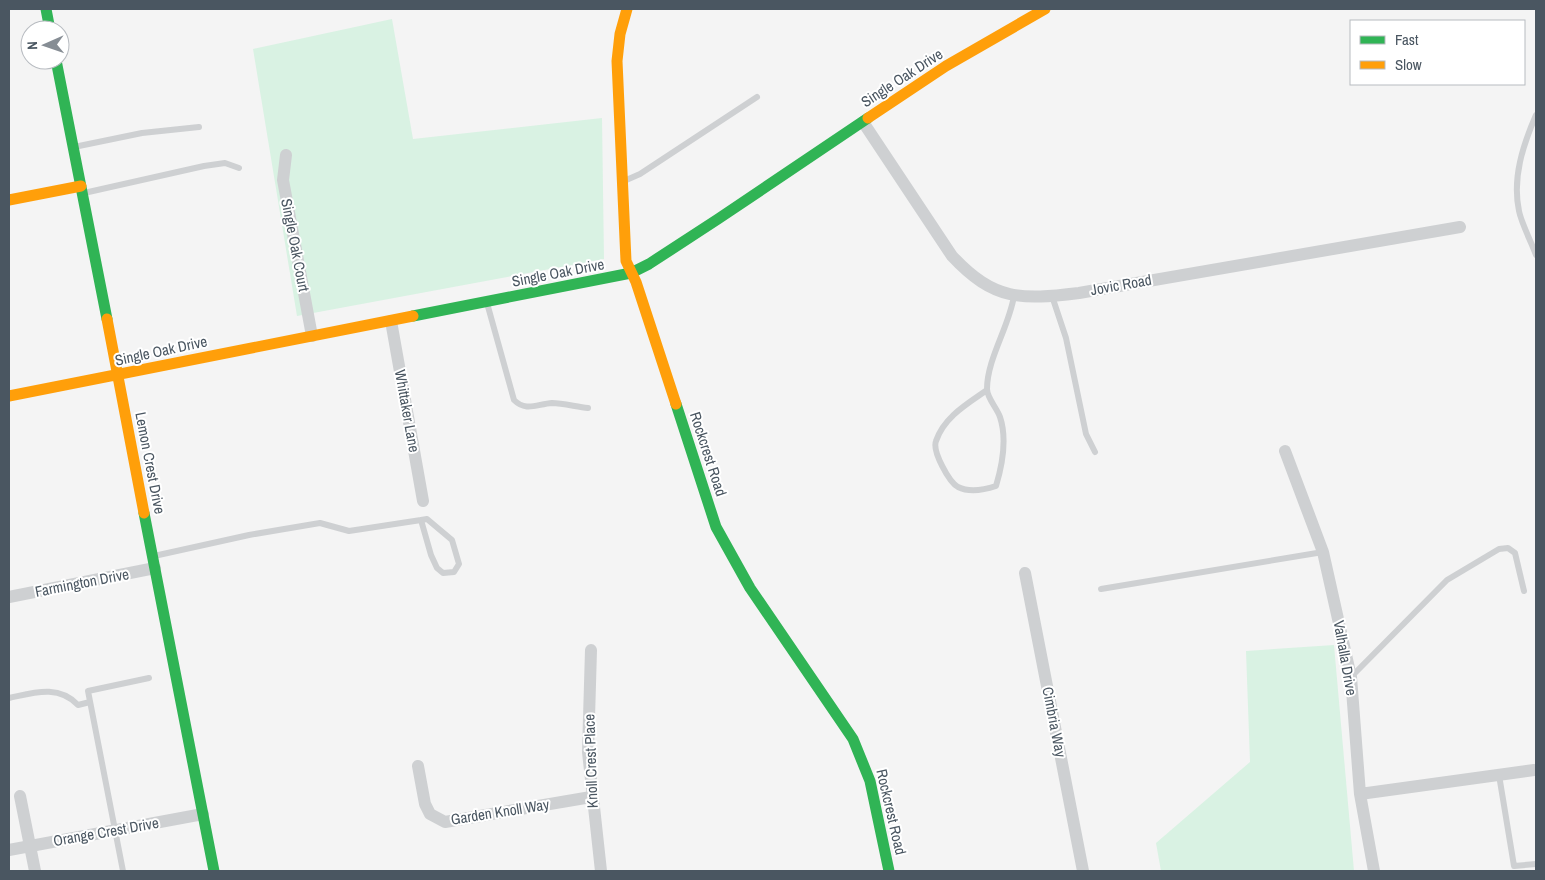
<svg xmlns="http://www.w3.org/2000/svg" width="1545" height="880" font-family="'Archivo Narrow',sans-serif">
<rect width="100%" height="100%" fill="#f4f4f4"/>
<!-- green -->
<path fill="#d9f2e3" d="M392 19 413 139 602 118 604 259 297 316 253 49Z
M1334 645 1354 871H1161L1156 843 1250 762 1246 651Z"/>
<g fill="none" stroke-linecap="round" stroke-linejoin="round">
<!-- lane -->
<path stroke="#ced0d2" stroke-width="6" d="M1536 115C1523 145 1512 178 1519 211 1522 225 1531 241 1536 255
M74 147 142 133 199 127
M624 181 640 174 757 97
M84 193 204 166 225 163 239 168
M1052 296 1066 338 1086 434 1095 452
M487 303 514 400C526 412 537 404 552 403 563 403 577 407 588 408
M987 390C967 404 944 417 936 441 932 451 949 482 958 487 970 493 984 490 996 486 1002 466 1007 438 1000 417 997 408 987 398 987 389 987 359 1009 327 1014 296
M154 556 249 535 320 523 349 531 421 520 427 519 452 540 459 564 454 572 443 573 437 568 431 555 421 520
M1101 589 1323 552
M1351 677 1447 580 1499 549 1508 548 1515 553 1524 591
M9 698C33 693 58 684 78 705L90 702
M1499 775 1514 866 1536 864
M123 871 88 691 149 678"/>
<!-- street -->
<path stroke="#ced0d2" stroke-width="12" d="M863 122 952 256C994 301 1021 300 1079 293L1460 227
M286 155 283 180 312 336
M391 321 423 501
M1285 451 1323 552 1351 677 1360 794 1374 871
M1025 573 1083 871
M9 597 155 568
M591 650 588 752 601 871
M418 766 425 804 430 814 445 822 591 797
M1360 794 1534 770
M20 796 35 871
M9 850 203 814"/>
<!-- fast -->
<path stroke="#30b455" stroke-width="11" d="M46 9 50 30
M56 60 107 319
M413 316 631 273 649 264 718 219 868 118
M676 404 716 527 750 588 853 739 870 781 889 871
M144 513 214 871"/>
<!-- slow -->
<path stroke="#ff9f0a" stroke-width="11" d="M627 9 620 34 617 61 626 261 636 282 676 404
M868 118 946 66 1045 9
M9 200 81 186
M107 319 144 513
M9 396 413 316"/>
</g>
<g text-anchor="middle" stroke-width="4" stroke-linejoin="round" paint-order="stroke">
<!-- street labels -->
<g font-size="15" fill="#4a5661" stroke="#fff">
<text transform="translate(902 78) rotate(-33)" y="5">Single Oak Drive</text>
<text transform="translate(295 245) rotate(79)" y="5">Single Oak Court</text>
<text transform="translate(558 273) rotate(-11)" y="5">Single Oak Drive</text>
<text transform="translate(1121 285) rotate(-10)" y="5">Jovic Road</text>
<text transform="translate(161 351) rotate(-12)" y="5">Single Oak Drive</text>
<text transform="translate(407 411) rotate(80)" y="5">Whittaker Lane</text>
<text transform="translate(708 454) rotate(72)" y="5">Rockcrest Road</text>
<text transform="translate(150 463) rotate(79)" y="5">Lemon Crest Drive</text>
<text transform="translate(82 583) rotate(-11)" y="5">Farmington Drive</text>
<text transform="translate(1345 658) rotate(80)" y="5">Valhalla Drive</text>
<text transform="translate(1054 722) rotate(79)" y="5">Cimbria Way</text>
<text transform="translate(591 761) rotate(-92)" y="5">Knoll Crest Place</text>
<text transform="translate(500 812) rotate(-9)" y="5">Garden Knoll Way</text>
<text transform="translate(891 812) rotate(77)" y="5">Rockcrest Road</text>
<text transform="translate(106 832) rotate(-10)" y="5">Orange Crest Drive</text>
</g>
</g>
<!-- border -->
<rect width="1545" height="880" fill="none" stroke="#4a5661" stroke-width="20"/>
<!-- legend -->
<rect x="1350" y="20" width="175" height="65" fill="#ffffff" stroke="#b7bbc0"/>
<rect x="1360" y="36" width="25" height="8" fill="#30b455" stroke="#b7bbc0"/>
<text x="1395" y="45" font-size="15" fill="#4a5661">Fast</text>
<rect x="1360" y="61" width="25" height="8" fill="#ff9f0a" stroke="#b7bbc0"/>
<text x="1395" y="70" font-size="15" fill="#4a5661">Slow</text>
<!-- north arrow -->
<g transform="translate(45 45) rotate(268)"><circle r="24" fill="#ffffff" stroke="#b7bbc0"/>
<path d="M0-4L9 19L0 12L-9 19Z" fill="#868d94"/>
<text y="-8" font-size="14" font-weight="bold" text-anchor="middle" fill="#4a5661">N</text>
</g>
</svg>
